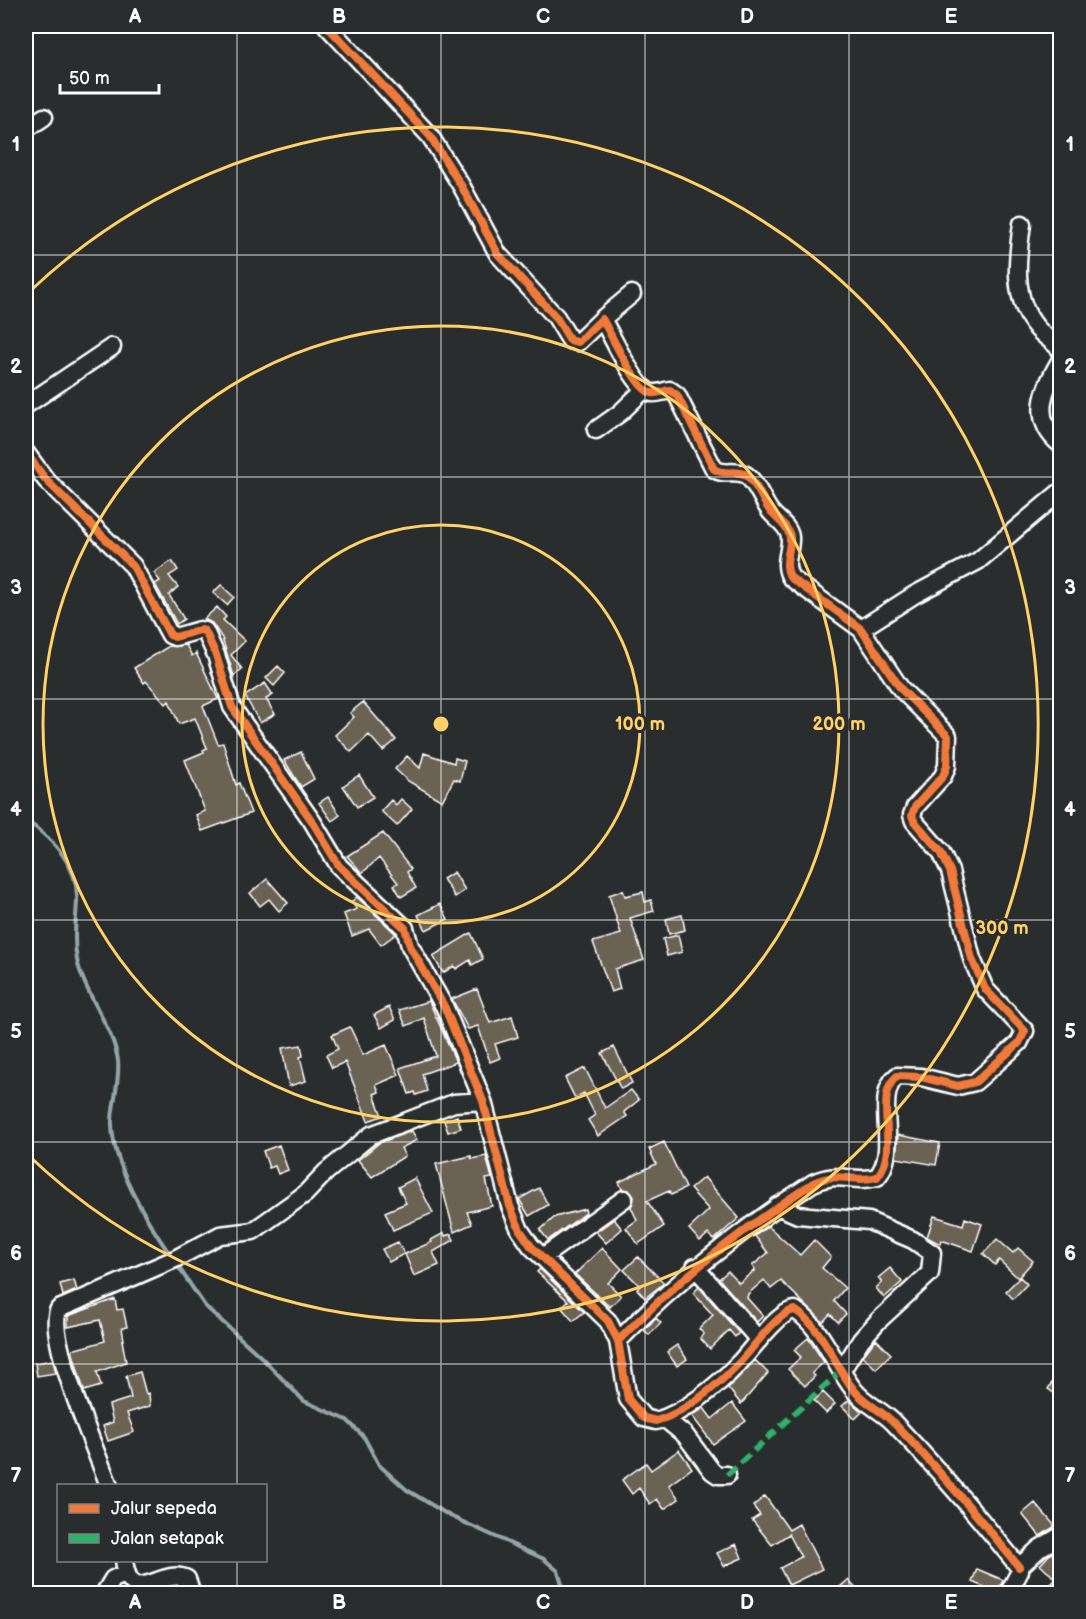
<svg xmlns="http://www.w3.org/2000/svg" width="1086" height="1619" font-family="'Balsamiq Sans',sans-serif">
<rect width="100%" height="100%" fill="#2a2d2e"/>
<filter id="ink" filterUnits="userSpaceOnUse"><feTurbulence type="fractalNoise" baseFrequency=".0167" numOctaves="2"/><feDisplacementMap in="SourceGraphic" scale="12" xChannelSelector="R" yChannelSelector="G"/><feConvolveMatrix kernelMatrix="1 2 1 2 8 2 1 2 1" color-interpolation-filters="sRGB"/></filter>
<g filter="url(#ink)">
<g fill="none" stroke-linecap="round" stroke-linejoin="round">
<!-- stream -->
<path stroke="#94a6a9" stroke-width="4" d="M26 820C52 839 79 865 77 901 76 921 73 940 77 960 84 993 115 1031 118 1061 120 1080 113 1101 112 1120 110 1161 148 1223 171 1256
M175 1262 205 1306 260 1356 304 1401 347 1420 364 1437 379 1465 407 1490 450 1516 544 1559 558 1571 565 1594"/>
</g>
<!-- building -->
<path fill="#6b6453" stroke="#fff" stroke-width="1.5" d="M172 561 178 570 169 576 178 587 169 595 184 619 177 624 155 584 160 581 154 573Z
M221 585 234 597 227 605 213 593Z
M217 607 226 617 223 620 245 641 231 655 242 669 234 676 222 638 212 623 204 619Z
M186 645 192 656 196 653 218 699 203 706 218 744 223 743 236 785 239 783 251 813 202 831 196 815 205 811 185 760 204 752 203 750 207 748 195 718 179 724 169 701 166 704 146 681 144 683 134 668 169 646Z
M278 666 285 673 274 686 266 678Z
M265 683 273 695 266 699 275 714 260 723 245 696Z
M363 702 396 740 383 751 369 735 351 752 335 735 354 717 350 713Z
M301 752 314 779 301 787 284 760Z
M424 753 454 763 455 758 465 761 460 781 454 779 442 801 408 781 395 769 407 756 420 768Z
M359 775 373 797 357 807 343 786Z
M328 797 340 815 332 821 319 803Z
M401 799 412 809 397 826 381 811 391 800 396 805Z
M383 833 411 869 407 872 416 888 401 897 394 885 398 883 379 858 362 873 347 856Z
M454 872 465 890 455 897 443 879Z
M267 879 288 903 279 911 269 899 260 906 250 893Z
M623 890 625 896 643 892 645 902 651 900 654 911 630 918 644 960 615 969 620 989 611 992 593 942 621 934 609 895Z
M357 897 396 934 381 945 369 929 352 936 344 914 357 909 351 902Z
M440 904 448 919 426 930 418 915Z
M682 915 685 930 669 934 666 919Z
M471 933 483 959 472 965 470 960 456 969 454 966 443 973 433 956Z
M678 935 682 952 667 956 663 939Z
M477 989 490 1023 512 1016 518 1037 495 1044 500 1058 490 1062 478 1026 468 1029 452 999Z
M429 1001 456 1062 422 1074 427 1091 416 1095 415 1092 409 1094 400 1068 436 1056 424 1018 406 1026 399 1010Z
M389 1007 395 1020 381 1028 374 1015Z
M350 1027 363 1055 386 1045 399 1075 376 1085 379 1092 374 1094 382 1116 368 1121 345 1062 332 1068 326 1055 338 1049 332 1035Z
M301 1045 303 1056 300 1057 306 1081 289 1086 282 1048Z
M614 1047 632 1083 621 1089 602 1053Z
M585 1068 605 1108 631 1090 639 1100 624 1112 627 1116 598 1136 588 1120 595 1115 584 1093 575 1098 565 1078Z
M457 1116 461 1128 448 1132 444 1121Z
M412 1131 417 1140 401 1148 405 1156 372 1177 358 1160 379 1143Z
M898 1135 940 1143 936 1165 896 1158Z
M664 1142 686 1188 671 1195 669 1191 647 1201 664 1226 638 1244 626 1228 637 1220 631 1207 634 1197 629 1190 622 1189 619 1182 656 1164 649 1149Z
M279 1145 288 1170 278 1174 275 1166 269 1168 263 1151Z
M471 1156 472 1159 486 1156 492 1178 486 1179 492 1206 467 1212 472 1224 454 1232 436 1164Z
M704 1177 739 1218 714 1240 708 1234 700 1241 689 1229 709 1210 690 1189Z
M415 1178 433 1213 393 1230 385 1212 406 1203 398 1187Z
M539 1188 548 1205 529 1216 519 1199Z
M585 1209 586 1213 548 1240 540 1230 555 1217Z
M934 1216 963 1225 965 1218 982 1224 973 1251 941 1240 940 1244 927 1237Z
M614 1219 622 1229 606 1243 596 1232Z
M768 1226 800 1255 814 1240 831 1257 822 1268 845 1288 834 1301 846 1314 838 1322 830 1314 823 1322 781 1281 771 1289 764 1280 748 1294 747 1298 763 1316 757 1322 719 1279 728 1271 739 1283 755 1270 752 1266 768 1253 755 1236Z
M444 1233 445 1236 451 1234 454 1240 433 1252 439 1265 414 1276 405 1254 432 1242 431 1240Z
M997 1239 1013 1253 1018 1248 1033 1261 1018 1278 999 1260 995 1265 983 1254Z
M398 1242 404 1254 389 1262 382 1249Z
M602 1248 622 1269 608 1283 621 1296 610 1307 575 1274Z
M638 1257 664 1283 645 1298 637 1289 640 1286 624 1270Z
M890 1268 902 1282 884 1298 876 1288 882 1282 878 1278Z
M540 1269 584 1312 573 1321 561 1307 568 1301 537 1272Z
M1020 1277 1027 1284 1013 1299 1006 1291Z
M74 1280 77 1290 63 1296 60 1284Z
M699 1287 739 1333 735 1337 729 1330 710 1349 700 1338 704 1334 699 1329 713 1315 693 1293Z
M115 1299 117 1310 123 1309 127 1327 122 1328 124 1340H122L126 1362 97 1372 101 1386 84 1391 72 1350 105 1341 100 1320 68 1327V1316Z
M656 1318 661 1323 649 1335 644 1330Z
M808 1338 824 1362 812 1373 815 1376 805 1386 788 1369 801 1357 794 1350Z
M876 1339 891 1354 876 1369 863 1356Z
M677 1345 687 1359 677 1366 667 1352Z
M53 1360 56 1373 37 1376 35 1363Z
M755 1360 768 1373 741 1404 728 1388Z
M1060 1370V1397L1048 1389Z
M140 1372 146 1394 149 1393 150 1406 127 1413 134 1432 108 1441 103 1426 113 1422 109 1405 131 1398 126 1376Z
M823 1392 835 1404 826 1413 814 1401Z
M849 1400 862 1412 855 1419 842 1406Z
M732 1403 746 1421 713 1444 692 1416 704 1408 712 1419Z
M679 1450 692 1468 669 1485 679 1499 664 1509 657 1499 650 1504 639 1488 632 1494 622 1480 646 1463 651 1470Z
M765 1496 789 1530 799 1524 822 1569 789 1585 780 1568 801 1557 789 1534 772 1545 752 1520 760 1515 753 1506Z
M1035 1503 1055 1526 1040 1536 1022 1514Z
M736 1544 742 1558 724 1566 717 1553Z
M1060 1548V1574L1056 1579 1040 1565 1049 1555Z
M977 1569 1003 1580 998 1593H981L984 1587 972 1582Z
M848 1580 860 1593H833Z
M1055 1580 1060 1585V1593H1042Z"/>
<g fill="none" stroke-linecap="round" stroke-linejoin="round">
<!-- minor casing -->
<g stroke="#fff" stroke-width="21">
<path id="minor" d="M327 26 430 136 462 187 498 254 556 317 570 340 578 342 602 319C611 333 636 391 652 393 657 394 664 391 670 390L677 395 714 469C724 476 736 469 746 475 757 483 762 500 770 511 776 519 789 526 790 537 791 552 782 564 791 578L861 629 901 689 948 736 947 766 943 776 915 807 912 815 914 821 941 852 950 871 972 959 985 989 1025 1031 1019 1043 975 1082 958 1086 921 1077 897 1076C872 1096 901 1150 877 1177 853 1184 839 1170 813 1183 742 1229 677 1280 618 1341
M26 129 44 117
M1022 224C1017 259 1012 298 1036 327 1043 336 1053 341 1060 349
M602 319 632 294
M1060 361C1044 388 1030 419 1060 444
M26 405 112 347
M596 430 620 413 645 389
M26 453 46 480 133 566 170 635 175 637 200 630 205 631 216 655 232 707 312 821 339 866 405 928 410 946 445 1008 483 1101 510 1206 520 1230 531 1246 608 1321 618 1341 628 1399 644 1418 656 1421C685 1413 718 1385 739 1363 751 1351 778 1311 795 1310 823 1328 834 1365 854 1390 864 1403 881 1410 893 1422 937 1468 979 1517 1019 1567
M861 629 914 595 978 561 1060 492
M777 1206 798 1215 869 1221 913 1240 932 1253 930 1273 878 1321 861 1340 842 1370
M544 1256 624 1199
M695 1267 759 1340
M664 1418 685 1435 712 1471 718 1475H727
M109 1486C98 1454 44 1334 59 1309L175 1259 220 1235 253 1231 305 1194 326 1172 371 1135 454 1103 483 1101
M124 1560C131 1612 161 1566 187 1579L192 1594
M104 1594 113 1579 126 1573
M1008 1594 1020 1571 1019 1567 1040 1548 1060 1536"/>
</g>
<!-- minor -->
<use href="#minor" stroke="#2a2d2e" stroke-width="16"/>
<!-- quiet -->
<path stroke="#2db169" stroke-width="6" stroke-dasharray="12 6" stroke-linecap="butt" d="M727 1475 842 1370"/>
<!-- cycleway casing -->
<g stroke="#2a2d2e" stroke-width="11">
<path id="cycleway" d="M327 26 430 136 462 187 498 254 556 317 570 340 578 342 602 319C611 333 636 391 652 393 657 394 664 391 670 390L677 395 714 469C724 476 736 469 746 475 757 483 762 500 770 511 776 519 789 526 790 537 791 552 782 564 791 578L861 629 901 689 948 736 947 766 943 776 915 807 912 815 914 821 941 852 950 871 972 959 985 989 1025 1031 1019 1043 975 1082 958 1086 921 1077 897 1076C872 1096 901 1150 877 1177 853 1184 839 1170 813 1183 742 1229 677 1280 618 1341
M26 453 46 480 133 566 170 635 175 637 200 630 205 631 216 655 232 707 312 821 339 866 405 928 410 946 445 1008 483 1101 510 1206 520 1230 531 1246 608 1321 618 1341 628 1399 644 1418 656 1421C685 1413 718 1385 739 1363 751 1351 778 1311 795 1310 823 1328 834 1365 854 1390 864 1403 881 1410 893 1422 937 1468 979 1517 1019 1567"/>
</g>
<!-- cycleway -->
<use href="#cycleway" stroke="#f17a3a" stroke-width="8"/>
</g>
</g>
<!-- grid -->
<path fill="none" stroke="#fff" stroke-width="1.5" stroke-opacity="0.55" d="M237 26V1486M441 26V1594M645 26V1594M849 26V1594M26 255H1060M26 477H1060M26 699H1060M26 920H1060M26 1142H1060M26 1364H1060M237 1560V1594"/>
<!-- distance rings -->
<g fill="none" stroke="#ffd166" stroke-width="3">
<circle cx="441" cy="724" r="199"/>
<circle cx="441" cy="724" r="398"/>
<path d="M26 295A597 597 0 1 1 26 1153"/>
</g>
<circle cx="441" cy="724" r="9" fill="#ffd166" stroke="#2a2d2e" stroke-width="3"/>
<g font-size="18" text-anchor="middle" font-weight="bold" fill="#ffd166" stroke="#2a2d2e" stroke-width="6" stroke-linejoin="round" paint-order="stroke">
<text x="640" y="730">100 m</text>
<text x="839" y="730">200 m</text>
<text x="1002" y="934">300 m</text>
</g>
<!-- margin -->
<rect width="1086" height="1619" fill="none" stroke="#2a2d2e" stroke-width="66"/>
<!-- legend -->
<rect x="57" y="1484" width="210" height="78" fill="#2a2d2e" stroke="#7f8182" stroke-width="1.5"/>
<rect x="69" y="1504" width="30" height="9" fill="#f17a3a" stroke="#7f8182" stroke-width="1.5"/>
<text x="111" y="1514" font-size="18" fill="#ffffff">Jalur sepeda</text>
<rect x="69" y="1534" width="30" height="9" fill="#2db169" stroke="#7f8182" stroke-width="1.5"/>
<text x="111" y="1544" font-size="18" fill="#ffffff">Jalan setapak</text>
<!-- scale -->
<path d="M60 84v9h99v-9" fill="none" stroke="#ffffff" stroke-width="3"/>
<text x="69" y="84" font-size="18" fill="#ffffff" stroke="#2a2d2e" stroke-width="4.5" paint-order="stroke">50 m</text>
<rect x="33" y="33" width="1020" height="1553" fill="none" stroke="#fff" stroke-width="2"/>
<g font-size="20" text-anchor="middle" font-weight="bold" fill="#fff">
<text x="135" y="23">A</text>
<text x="339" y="23">B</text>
<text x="543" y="23">C</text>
<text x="747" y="23">D</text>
<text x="951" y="23">E</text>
<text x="16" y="151">1</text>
<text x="1070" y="151">1</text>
<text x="16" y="373">2</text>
<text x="1070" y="373">2</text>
<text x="16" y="594">3</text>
<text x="1070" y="594">3</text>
<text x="16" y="816">4</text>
<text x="1070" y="816">4</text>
<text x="16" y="1038">5</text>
<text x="1070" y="1038">5</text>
<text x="16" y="1260">6</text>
<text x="1070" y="1260">6</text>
<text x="16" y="1482">7</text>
<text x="1070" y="1482">7</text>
<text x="135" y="1609">A</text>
<text x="339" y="1609">B</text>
<text x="543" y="1609">C</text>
<text x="747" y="1609">D</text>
<text x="951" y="1609">E</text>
</g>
</svg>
